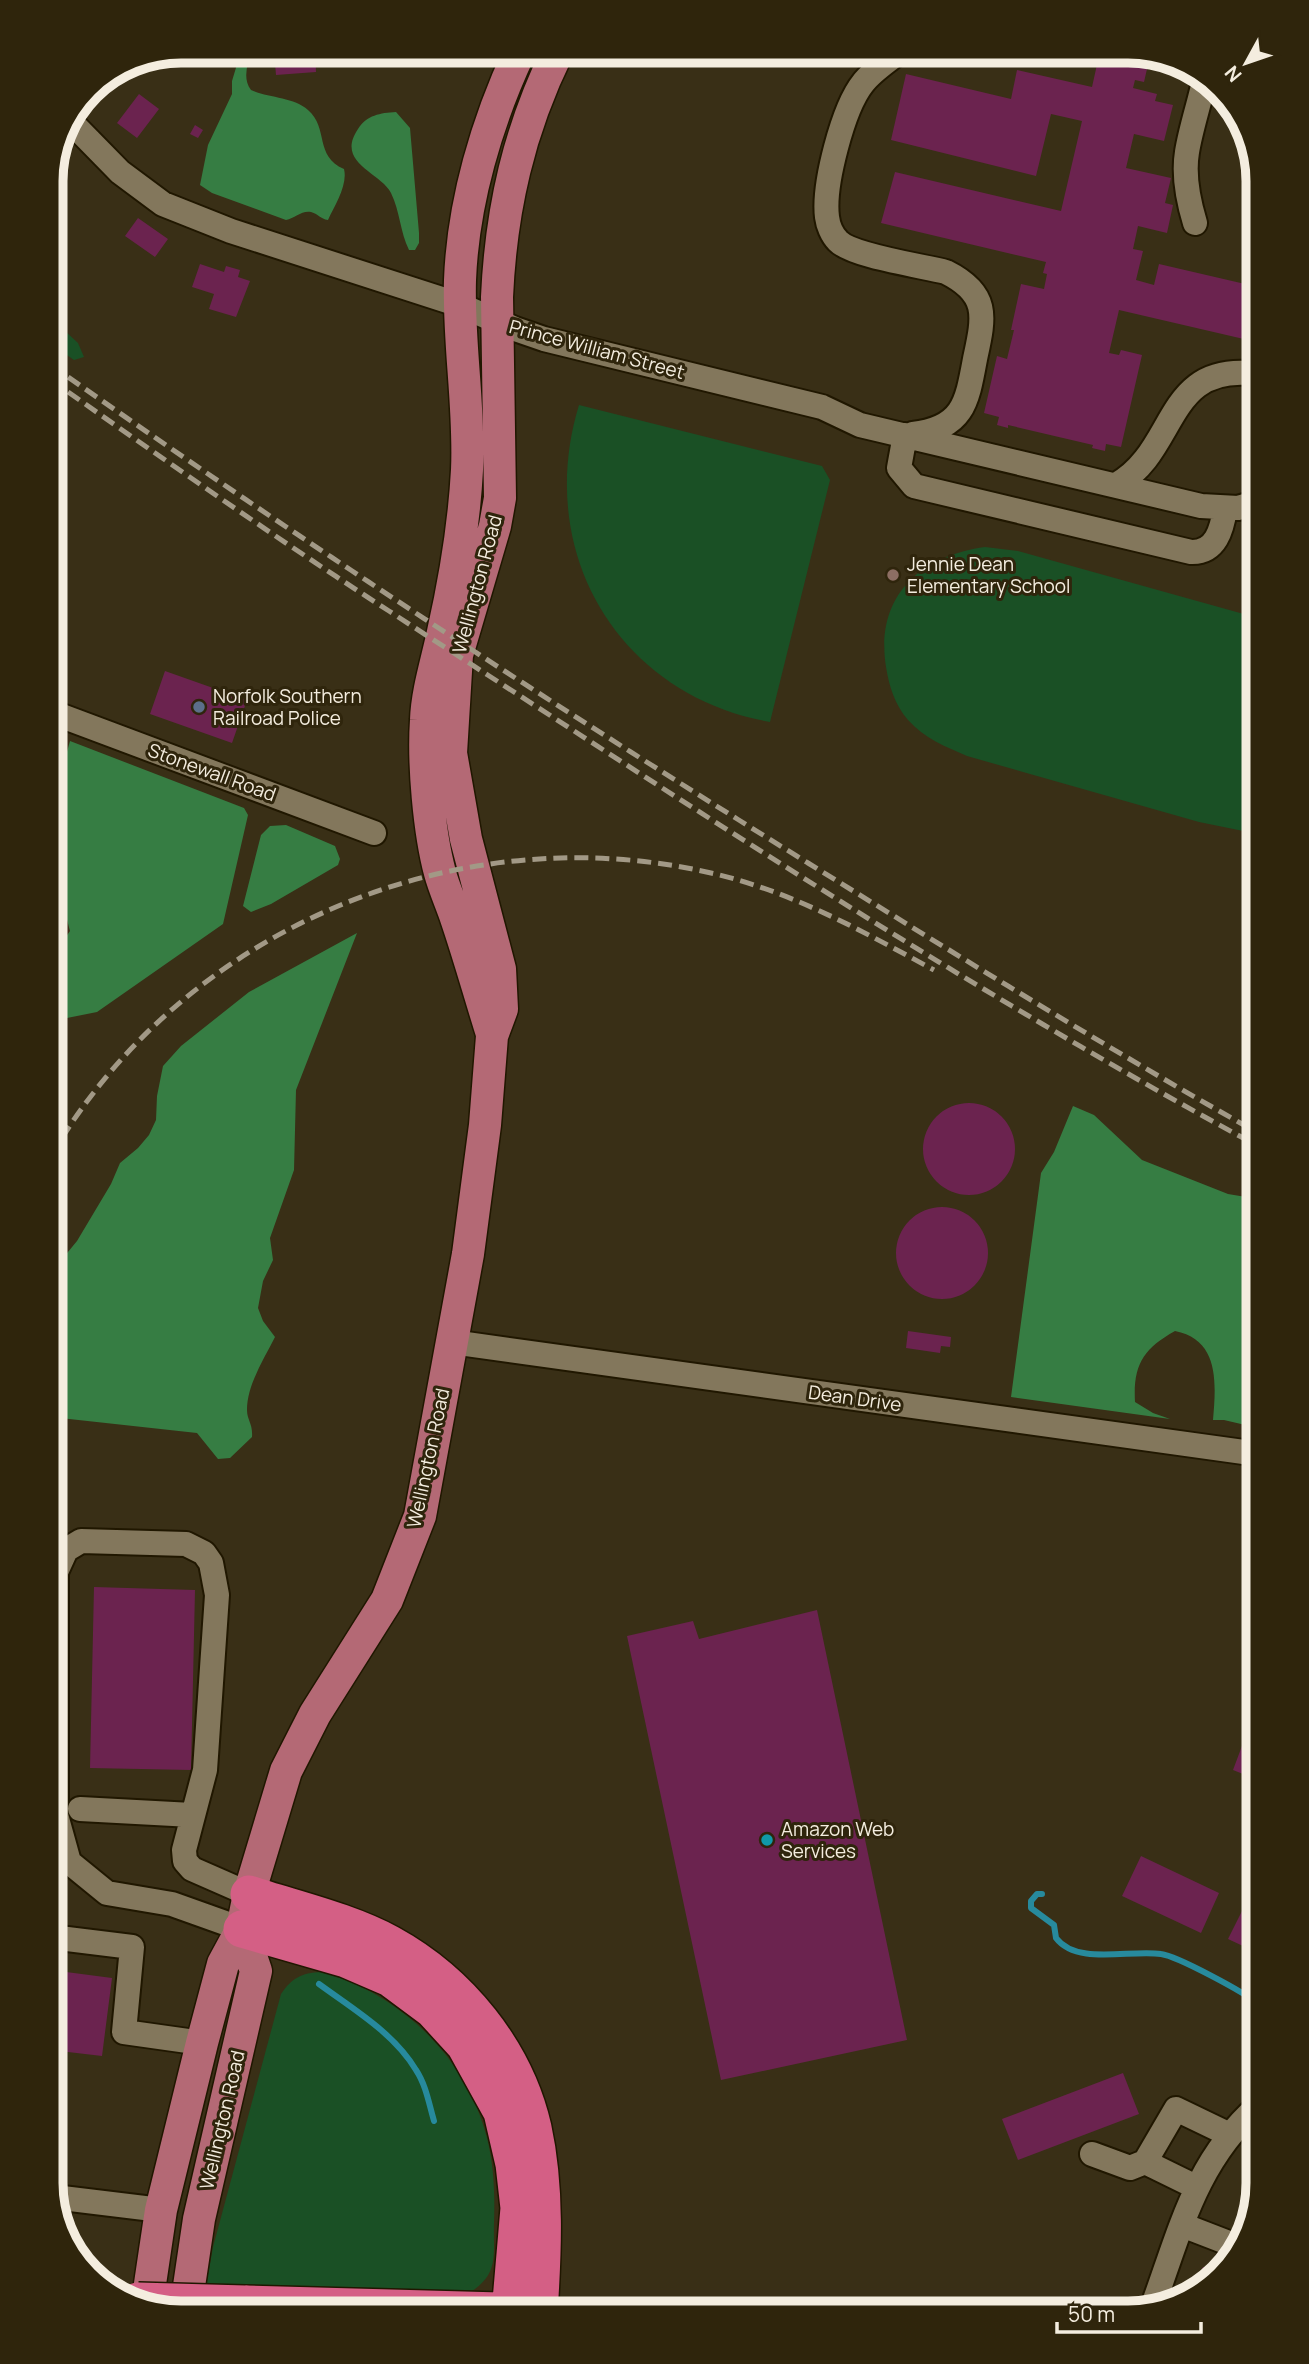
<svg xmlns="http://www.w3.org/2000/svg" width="1309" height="2364" font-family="Manrope,sans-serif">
<rect width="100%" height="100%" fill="#392f16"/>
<!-- green -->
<path fill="#1a5025" d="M51 318 78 343 84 357 74 360 51 344Z
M579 405 822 466 830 480 770 722C618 695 534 552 579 405Z
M985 547 1018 551 1258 618V834L1199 822 967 756C946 747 924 738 908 720 895 705 889 686 886 667 875 597 919 556 985 547Z
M321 1972C400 1993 467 2058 487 2138 494 2166 495 2194 494 2223 493 2255 500 2274 469 2293L206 2286 213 2247 281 1994C292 1978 301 1973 321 1972Z"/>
<!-- forest -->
<path fill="#367d43" d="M241 51H251C248 64 242 78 251 90 268 98 294 97 308 110 329 128 314 156 344 169 348 185 335 205 328 220 320 219 319 214 311 212 302 210 295 218 286 220L212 193 200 185 208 145 232 94V81Z
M396 112 410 128 419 233V243L415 250H409C400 232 400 211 391 193 380 172 335 163 358 129 367 115 380 113 396 112Z
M70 741 244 808 248 815 223 924 97 1012 67 1018 55 1026 56 1047 51 1056V953L56 951 70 931 65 912 51 894V809Z
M286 825 335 846 340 859 338 865 271 904 251 912 243 906 261 835 270 826Z
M357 933 296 1090 294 1170 270 1238 273 1260 263 1281 258 1308 263 1321 275 1337C264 1359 247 1385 247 1410 247 1420 253 1424 252 1437L230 1458 218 1459 197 1433 51 1417V1298L63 1258 77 1241 111 1184 120 1163 138 1148 149 1135 156 1120 157 1096 163 1066 181 1046 249 992Z
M1073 1106 1094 1115 1142 1160 1228 1194 1258 1199V1428L1224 1420H1213C1216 1384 1220 1340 1175 1331 1143 1349 1133 1365 1135 1402L1153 1413 1170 1419 1011 1397 1041 1173 1054 1152Z"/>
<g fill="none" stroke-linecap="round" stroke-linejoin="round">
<!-- stream -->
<path stroke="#278a9d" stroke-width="6" d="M1042 1894H1037L1031 1901V1908L1054 1925 1056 1938C1077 1966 1131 1949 1161 1954 1177 1956 1246 1993 1258 2004
M319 1984C353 2009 394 2033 416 2070 426 2085 429 2104 434 2121"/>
</g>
<!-- building -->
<path fill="#6b234f" d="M270 51H315L316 72 276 75 275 63 269 62Z
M1067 51H1137L1150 56 1144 82 1135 80 1133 88 1157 94 1155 101 1173 105 1164 141 1134 134 1126 168 1171 178 1165 203 1173 205 1167 233 1138 226 1133 249 1143 251 1136 280 1154 285 1159 264 1258 287 1255 309H1258V319L1253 318 1248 340 1119 310 1109 353 1119 355 1121 350 1142 355 1121 447 1106 444 1105 451 1092 448 1093 445 1008 425V428L997 425 999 417 984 413 997 356 1007 359 1014 330H1011L1021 284 1044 289 1047 274 1043 273 1046 262 881 223 895 172 1061 211 1082 121 1051 114 1036 176 891 140 906 74 1011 99 1017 70 1092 87 1098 60Z
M139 94 159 109 137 138 117 123Z
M195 125 203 130 198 138 190 134Z
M138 218 168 239 155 257 125 236Z
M200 264 224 272 226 266 240 270 238 277 250 281 236 317 209 309 214 294 192 287Z
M165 671 247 700 232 743 150 714Z
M923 1149a46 46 0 1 1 92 0a46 46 0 1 1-92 0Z
M896 1253a46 46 0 1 1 92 0a46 46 0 1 1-92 0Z
M908 1331 951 1337 950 1347 941 1346 940 1353 906 1348Z
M94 1587 195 1590 191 1770 90 1768Z
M817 1610 907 2040 721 2080 627 1636 693 1621 699 1639Z
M1258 1703V1780L1233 1770Z
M1141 1856 1219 1893 1201 1933 1122 1896Z
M1248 1899 1258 1904V1953L1228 1939Z
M51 1970 112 1978 102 2056 51 2050Z
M1123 2073 1139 2114 1018 2160 1002 2119Z
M1203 2267 1217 2271 1195 2289Z"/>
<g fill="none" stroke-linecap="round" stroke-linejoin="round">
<!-- minor casing -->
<g stroke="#201700" stroke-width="28">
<path id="minor" d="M900 51C888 61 872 71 863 83 843 108 823 185 827 217 828 225 832 235 838 241 852 256 923 266 946 272 990 294 984 317 975 359 967 403 963 428 913 434
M73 124 120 172 163 204 231 231 460 305 515 329 544 339 822 407 860 425 1201 506 1238 508 1258 502
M1195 223C1188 200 1183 176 1187 152 1191 127 1200 102 1205 77
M905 435 899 468 914 486 1191 552C1216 553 1222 529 1225 509
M1116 485C1179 450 1163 361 1258 374
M51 712 374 833
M452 1342 1258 1454
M80 1809 192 1815
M242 1929 172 1904 107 1893 69 1862 56 1815V1572L66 1550 81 1541 186 1544 204 1553 211 1563 217 1595 205 1770 184 1850 185 1861 192 1869 249 1894
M51 1937 132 1947 124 2032 202 2043
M1092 2154 1130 2168 1145 2162
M1196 2187 1145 2162 1176 2109 1230 2135
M54 2197 161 2210
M1182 2225 1239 2247
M1152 2308C1180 2232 1195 2162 1258 2106"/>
</g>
<!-- major casing -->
<g stroke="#201700" stroke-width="35">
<path id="major" d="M492 1034C480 996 469 956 456 918 451 903 444 888 440 873 429 832 423 763 426 720 427 691 437 661 443 632 455 579 464 525 467 470 470 407 458 343 460 280 463 202 487 121 520 51
M147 2304 161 2210 202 2043 223 1964 242 1929 249 1894 286 1771 315 1714 387 1600 420 1516 468 1254 485 1125 492 1036 502 1009 500 969 466 839 451 753 457 655 495 526 500 498 497 297C501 209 519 130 558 51
M185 2313 199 2219 256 1971 242 1929"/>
</g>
<!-- highway casing -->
<g stroke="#201700" stroke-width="40">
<path id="highway" d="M249 1894C294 1909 348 1921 390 1944 459 1982 515 2050 533 2128 546 2188 543 2252 539 2313
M242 1929 346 1959 390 1978 433 2010 465 2045 502 2112 514 2164 519 2208 510 2313
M245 2304 534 2312"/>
</g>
<!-- minor -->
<use href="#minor" stroke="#83775c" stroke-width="24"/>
<!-- major -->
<use href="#major" stroke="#b46975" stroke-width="32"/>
<!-- highway -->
<use href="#highway" stroke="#d45f85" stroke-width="37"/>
<!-- rail -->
<path stroke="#a29986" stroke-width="5" stroke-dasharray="14 7" stroke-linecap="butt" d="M51 365C298 539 551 704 808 863 957 955 1105 1047 1258 1133
M51 380C162 458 274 537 389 611 455 654 522 697 588 740 807 882 1028 1022 1258 1146
M51 1156C182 930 456 814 711 873 791 891 862 931 934 970"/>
<!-- highway-bridge casing -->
<g stroke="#201700" stroke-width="40" stroke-linecap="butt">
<path id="highway-bridge" d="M138 2301 245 2304"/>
</g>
<!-- highway-bridge -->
<use href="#highway-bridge" stroke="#d45f85" stroke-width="37"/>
</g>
<!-- markers -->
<circle fill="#8d6e63" stroke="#2f250c" stroke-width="2.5" cx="893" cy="575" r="7"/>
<circle fill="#5c6f8a" stroke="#2f250c" stroke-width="2.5" cx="199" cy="707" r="7"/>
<circle fill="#0f9aa8" stroke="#2f250c" stroke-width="2.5" cx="767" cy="1840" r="7"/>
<g text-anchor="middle" stroke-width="6" stroke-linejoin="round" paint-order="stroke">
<!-- street labels -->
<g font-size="19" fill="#f4eddf" stroke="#2f250c">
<text transform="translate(597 349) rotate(15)" y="7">Prince William Street</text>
<text transform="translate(477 584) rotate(-75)" y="7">Wellington Road</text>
<text transform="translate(212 772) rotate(20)" y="7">Stonewall Road</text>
<text transform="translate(855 1398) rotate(8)" y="7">Dean Drive</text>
<text transform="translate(428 1458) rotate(-78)" y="7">Wellington Road</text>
<text transform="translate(222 2120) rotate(-77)" y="7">Wellington Road</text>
</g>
<!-- poi labels -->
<g font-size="19" fill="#f4eddf" stroke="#2f250c" text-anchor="start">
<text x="907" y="571">Jennie Dean<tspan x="907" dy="22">Elementary School</tspan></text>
<text x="213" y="703">Norfolk Southern<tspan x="213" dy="22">Railroad Police</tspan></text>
<text x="781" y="1836">Amazon Web<tspan x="781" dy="22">Services</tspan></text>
</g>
</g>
<!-- crop -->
<path d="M0 0H1309V2364H0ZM181 63H1128A118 118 0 0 1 1246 181V2183A118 118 0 0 1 1128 2301H181A118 118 0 0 1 63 2183V181A118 118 0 0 1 181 63Z" fill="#2f250c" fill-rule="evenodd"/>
<path fill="none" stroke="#f4eddf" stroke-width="9" d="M181 63H1128A118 118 0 0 1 1246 181V2183A118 118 0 0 1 1128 2301H181A118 118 0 0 1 63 2183V181A118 118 0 0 1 181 63Z"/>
<!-- north arrow -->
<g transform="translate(1246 63) rotate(230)" stroke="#2f250c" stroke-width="5" paint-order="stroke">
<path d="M0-5L12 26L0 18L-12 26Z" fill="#f4eddf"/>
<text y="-10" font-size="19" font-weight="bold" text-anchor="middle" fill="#f4eddf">N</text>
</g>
<!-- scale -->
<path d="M1057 2322v10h144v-10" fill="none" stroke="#f4eddf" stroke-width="3.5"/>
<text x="1068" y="2322" font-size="21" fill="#f4eddf" stroke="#2f250c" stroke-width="5" paint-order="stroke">50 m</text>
</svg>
